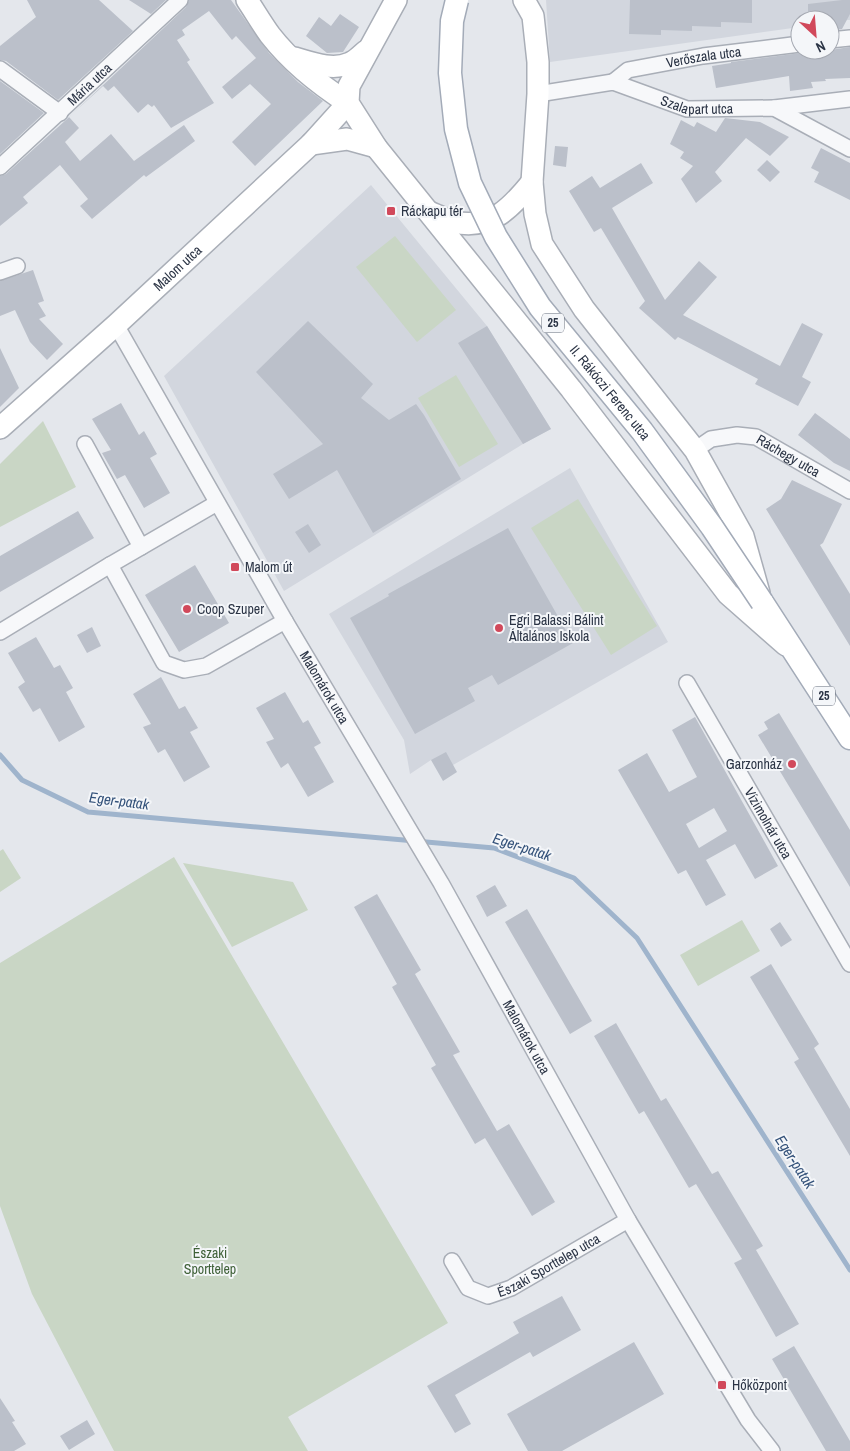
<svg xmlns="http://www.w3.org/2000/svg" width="850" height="1451" font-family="'Archivo Narrow',sans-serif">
<rect width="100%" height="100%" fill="#e4e7ec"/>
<!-- built -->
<path fill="#d2d6de" d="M546 0H850V20H800V27L550 62Z
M371 185 487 326 551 429 523 444 284 591 164 376Z
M570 468 668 642 453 765 431 760 410 774 404 740 329 614Z"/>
<!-- green -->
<path fill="#c9d6c5" d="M395 236 456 310 417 342 356 267Z
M456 375 498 444 459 467 418 398Z
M43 421 76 487 0 527V464Z
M578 499 657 626 611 655 531 528Z
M3 849 21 878 0 892V851Z
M174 857 448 1323 288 1417 308 1451H114L32 1294 0 1206V963Z
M183 863 293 882 308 910 232 947Z
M742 920 760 951 698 986 680 955Z"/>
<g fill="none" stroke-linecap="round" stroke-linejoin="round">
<!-- stream -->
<path stroke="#9fb4cc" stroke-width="5" d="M0 755 22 780 88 812 494 848 574 878 637 938 850 1270"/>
</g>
<!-- building -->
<path fill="#bbc0ca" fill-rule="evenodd" d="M27 0H99L133 31 58 100 6 61 0 60V46L36 17Z
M129 0H166L151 14Z
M189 0H231L269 53 298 82 323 101 255 166 232 142 271 104 250 84 232 99 222 87 256 58 236 36 232 40 209 11 182 30 185 35 177 40 190 60 187 62 214 103 171 128 154 105 152 107 148 104 138 113 114 86 108 91 103 86 69 117 79 128 65 142 80 161 111 134 134 161 184 125 195 141 146 177 144 175 92 219 80 206 88 199 60 165 23 197 28 203 0 226V176L6 174 67 119 186 7Z
M630 0H752V23L721 22V27L692 26V31L661 30V35L629 34Z
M842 0H850V14L842 29 830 31V20H808V4Z
M340 14 359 27 343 52 327 53 306 36 319 17 331 26Z
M850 47V78L825 79 826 81 811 82 813 88 790 91 789 76 716 88 712 66 731 63V62L801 53 807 50H830Z
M0 81 44 113 0 154Z
M725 118 760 122 789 137 770 156 746 138 715 172 722 181 696 203 681 179 693 166 680 158 684 152 670 144 681 120 694 127 697 122 716 132Z
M555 146 568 147 566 167 553 165Z
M821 148 850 163V200L814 182 819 172 811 168Z
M767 160 780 172 770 182 757 170Z
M641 163 653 183 612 208 665 300 699 261 717 277 683 315 780 366 802 323 823 334 802 377 811 382 798 406 755 384 758 379 678 337 675 340 639 308 645 301 601 228 594 232 569 191 592 176 600 188Z
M33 270 44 301 38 303 46 316 39 319 63 344 47 360 30 342 15 310 0 316V281Z
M308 321 373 384 361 398 389 420 416 404 424 415 461 479 373 533 337 470 289 499 273 474 323 444 256 372Z
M487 326 551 429 523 444 458 343Z
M0 348 19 388 0 407Z
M121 403 139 435 144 431 157 454 150 458 170 493 144 508 125 475 117 479 102 453 111 450 92 419Z
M815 413 850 439V471L834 463 798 435Z
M792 480 842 504 823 543 820 545 850 594V646L766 509 781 499Z
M78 511 94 538 0 592V556Z
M308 524 321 545 309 553 295 532Z
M508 528 573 643 498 685 492 675 468 688 475 701 415 734 350 618 389 596 388 594Z
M195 565 229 623 179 652 145 595Z
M92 627 101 646 87 653 77 635Z
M36 637 54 668 60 665 73 688 66 692 85 727 59 742 40 708 33 712 18 687 25 682 8 653Z
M161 677 179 709 185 706 198 728 190 732 210 767 184 782 165 749 158 753 143 727 151 724 133 694Z
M285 692 303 723 308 720 321 743 314 747 334 782 308 797 288 763 281 768 266 742 274 739 256 708Z
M779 713 850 830V887L758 735 768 729 764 722Z
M695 717 778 866 755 879 735 844 706 860 726 895 706 906 686 870 678 874 618 770 647 753 669 792 697 777 672 730ZM714 808 727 831 699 848 686 824Z
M446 752 457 772 443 781 431 760Z
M495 885 507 906 487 917 476 896Z
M377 894 421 970 415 974 460 1052 453 1055 497 1131 509 1124 555 1202 532 1216 485 1138 475 1144 431 1068 436 1065 392 987 397 984 354 907Z
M527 909 592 1021 570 1034 505 922Z
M780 922 792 940 781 947 770 929Z
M771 964 819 1044 814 1048 850 1109V1156L794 1062 799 1059 750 977Z
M616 1023 661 1101 666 1098 712 1174 718 1171 763 1246 756 1250 799 1324 776 1337 734 1263 742 1259 696 1184 689 1188 644 1111 639 1114 594 1036Z
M562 1296 581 1330 533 1357 530 1352 455 1395 471 1424 455 1433 427 1386 519 1333 513 1322Z
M634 1342 664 1394 562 1451H528L507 1414Z
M794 1346 850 1441V1451H826L772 1359Z
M0 1398 15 1421 12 1422 26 1444 14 1451H0Z
M87 1420 95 1434 69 1450 60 1436Z"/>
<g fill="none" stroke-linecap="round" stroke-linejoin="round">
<!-- street casing -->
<g stroke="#a9aeb7" stroke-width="18">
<g id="street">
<path d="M830 40 850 38"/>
<path d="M0 69 60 113"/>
<path id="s1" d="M613 82 628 70 703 56 800 44"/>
<path id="s2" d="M538 94 613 82 687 109 774 108 850 149"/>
<path d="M774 108 850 99"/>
<path id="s3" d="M0 167 180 0"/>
<path d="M0 272 17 266"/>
<path id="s4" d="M116 325 285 621 441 883 628 1220 748 1420 772 1451"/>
<path d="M85 444 141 547"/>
<path id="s5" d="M695 450 711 439 737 435 756 437 850 491"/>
<path d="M217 503 110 565 164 663 184 670 206 666 285 621"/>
<path d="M0 632 110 565"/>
<path id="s6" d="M687 683 850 964"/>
<path id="s7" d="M452 1261 468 1288 488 1296 511 1288 628 1220"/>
</g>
</g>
<!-- secondary casing -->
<g stroke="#a9aeb7" stroke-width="24">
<g id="secondary">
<path d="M247 0C255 12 262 24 270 35 291 62 320 85 348 103"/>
<path d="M396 0 349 86 348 103 376 147 571 389 728 594 786 645"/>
<path d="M524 0 533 16 538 62V94L532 182 535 214 542 244 584 309 695 450 743 536 759 593"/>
<path d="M295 58C312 63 333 71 350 63 356 61 361 55 366 51"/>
<path d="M311 144 347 139 376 147"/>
<path d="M429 212C437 215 446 220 454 222 491 230 511 208 532 182"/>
<path id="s8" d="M0 428 116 325 311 144 348 103"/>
</g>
</g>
<!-- primary casing -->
<g stroke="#a3abb8" stroke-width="25">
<path id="primary" d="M762 602 850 738"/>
</g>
<!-- street -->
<use href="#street" stroke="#f7f8fa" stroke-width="15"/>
<!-- secondary -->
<use href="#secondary" stroke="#fff" stroke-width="21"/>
<!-- primary -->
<use href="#primary" stroke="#fff" stroke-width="22"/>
<!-- primary-bridge casing -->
<g stroke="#a3abb8" stroke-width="25" stroke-linecap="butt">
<g id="primary-bridge">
<path id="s9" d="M457 0 452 21 450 73 456 129 470 183 496 237 540 307 642 431 712 527 762 602"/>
</g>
</g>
<!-- primary-bridge -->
<use href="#primary-bridge" stroke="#fff" stroke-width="22"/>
</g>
<!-- markers -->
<g fill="#d1495b" stroke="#f4f6f9" stroke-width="2">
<rect x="386" y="206" width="10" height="10" rx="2.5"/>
<rect x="230" y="562" width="10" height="10" rx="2.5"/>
<circle cx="187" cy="609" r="5"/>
<circle cx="499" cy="628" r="5"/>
<circle cx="792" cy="764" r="5"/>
<rect x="717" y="1380" width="10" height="10" rx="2.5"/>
</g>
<g text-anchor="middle" stroke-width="4" stroke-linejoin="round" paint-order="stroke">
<!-- shield labels -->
<g fill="#f4f6f9" stroke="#676e7b" stroke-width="1">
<rect x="542" y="313.5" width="22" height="19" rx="4"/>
<rect x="813" y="686.5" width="22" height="19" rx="4"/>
</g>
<g font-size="12" font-weight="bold" fill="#2b3445">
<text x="553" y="327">25</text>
<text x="824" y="700">25</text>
</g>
<!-- street labels -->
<g font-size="14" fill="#2b3445" stroke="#f4f6f9">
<text dy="5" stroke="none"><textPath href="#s1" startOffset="96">Verőszala utca</textPath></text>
<text dy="5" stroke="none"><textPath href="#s3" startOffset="122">Mária utca</textPath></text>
<text dy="5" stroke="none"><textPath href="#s2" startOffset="164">Szalapart utca</textPath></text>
<text dy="5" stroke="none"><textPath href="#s8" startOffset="239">Malom utca</textPath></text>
<text dy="5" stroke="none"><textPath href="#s9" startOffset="439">II. Rákóczi Ferenc utca</textPath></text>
<text dy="5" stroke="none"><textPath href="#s5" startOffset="102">Ráchegy utca</textPath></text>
<text dy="5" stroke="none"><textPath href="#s4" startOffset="418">Malomárok utca</textPath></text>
<text dy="5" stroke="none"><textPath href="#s6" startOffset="162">Vízimolnár utca</textPath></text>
<text dy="5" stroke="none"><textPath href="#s4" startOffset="822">Malomárok utca</textPath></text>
<text dy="5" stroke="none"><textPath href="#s7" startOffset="121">Északi Sporttelep utca</textPath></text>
</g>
<!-- poi labels -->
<g font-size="14" fill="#2b3445" stroke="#f4f6f9" text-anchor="start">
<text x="401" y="216">Ráckapu tér</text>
<text x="245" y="572">Malom út</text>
<text x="197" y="614">Coop Szuper</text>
<text x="509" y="625">Egri Balassi Bálint<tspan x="509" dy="16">Általános Iskola</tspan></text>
<text x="782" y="769" text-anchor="end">Garzonház</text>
<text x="732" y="1390">Hőközpont</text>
</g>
<!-- park labels -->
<g font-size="14" fill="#3f6138" stroke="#f4f6f9">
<text x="210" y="1258">Északi<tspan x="210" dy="16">Sporttelep</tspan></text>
</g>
<!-- water labels -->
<g font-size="15" font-style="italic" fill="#34527a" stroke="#f4f6f9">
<text transform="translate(119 801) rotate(7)" y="5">Eger-patak</text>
<text transform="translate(522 847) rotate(18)" y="5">Eger-patak</text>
<text transform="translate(795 1162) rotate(57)" y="5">Eger-patak</text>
</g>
</g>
<!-- north arrow -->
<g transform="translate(815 35) rotate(154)"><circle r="24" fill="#f4f6f9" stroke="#a4a8b1"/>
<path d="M0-4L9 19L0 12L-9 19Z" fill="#d1495b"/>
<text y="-8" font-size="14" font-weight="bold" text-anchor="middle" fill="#2b3445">N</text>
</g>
</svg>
